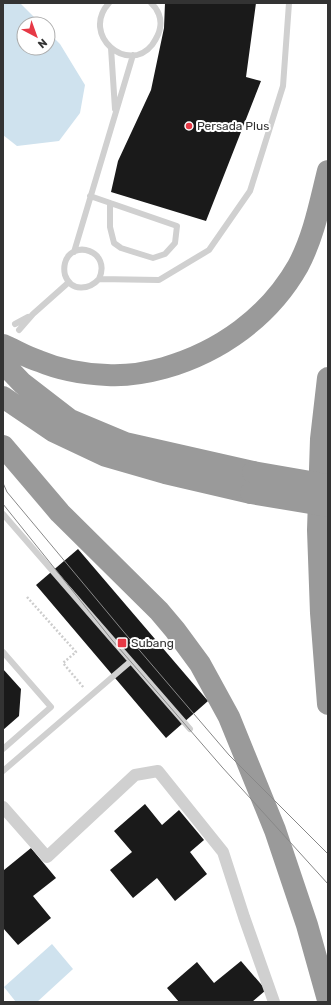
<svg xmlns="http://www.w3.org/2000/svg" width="331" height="1005" font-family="Rubik,sans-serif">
<rect width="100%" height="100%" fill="#fff"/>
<!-- water -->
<path fill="#cfe2ee" d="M3 3H20L41 24H24V48H48V32L60 44 85 85 80 113 59 141 17 146 3 135Z
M52 944 73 969 37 1002H16L4 987Z"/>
<!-- building -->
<path fill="#1a1a1a" d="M165 3H256L246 77 261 81 206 221 111 192 118 161 151 90 164 28Z
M78 549 208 701 166 738 36 585Z
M3 669 21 689 19 716 3 730Z
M145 804 162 825 179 810 204 840 190 852 207 874 175 901 157 878 133 898 110 870 132 852 114 831Z
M31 848 56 878 33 896 51 918 18 945 3 928V868L4 870Z
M241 961 266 990 252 1002H179L167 988 197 962 214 983Z"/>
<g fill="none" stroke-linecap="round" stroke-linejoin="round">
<!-- path -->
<path stroke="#cdcdcd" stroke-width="2.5" stroke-dasharray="2 2" stroke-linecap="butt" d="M27 597 76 652 63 663 84 688"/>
<!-- lane -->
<path stroke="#d0d0d0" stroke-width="6" d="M109 3C80 35 128 75 152 45 156 39 159 35 160 28 162 19 158 9 151 3
M111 48 115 109
M90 196 177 226 175 243 165 254 153 258 121 248 114 243 110 227V203
M74 252 133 55
M99 279C112 251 72 238 65 263 64 267 64 271 65 275 71 292 89 290 99 279L159 280 209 250 250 191 283 86 289 3
M15 324 28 317
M19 330 33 314 69 282
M3 514 190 729
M3 652 51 707 3 749
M3 771 131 661"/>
<!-- street -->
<path stroke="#d0d0d0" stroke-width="12" d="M3 807 47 857 135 775 158 771 223 852 244 917 274 1002"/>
<!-- highway -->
<path stroke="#9a9a9a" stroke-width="22" d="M3 345C15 350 26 357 39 361 60 370 84 374 107 375 126 376 146 373 164 368 220 352 269 317 298 266 314 236 320 203 328 171
M3 363 22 383 70 420 125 443 253 472
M328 378 321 439 318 530 321 613 328 704
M3 397 53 431 106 456 165 473 251 493
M3 446 60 513 159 611 175 630 200 664 229 717 275 830 307 925 328 1000"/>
<!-- tram -->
<path stroke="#888" stroke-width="1" d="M3 483 7 492 123 631 229 755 328 854
M3 504 112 640 222 767 328 884"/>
<!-- highway-bridge -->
<path stroke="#9a9a9a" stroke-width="22" d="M253 472 328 485
M251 493 328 506"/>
</g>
<!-- markers -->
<g fill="#e63946" stroke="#fff" stroke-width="1.5">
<circle cx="189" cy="126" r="4"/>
<rect x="117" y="638" width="10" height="10" rx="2"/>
</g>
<g text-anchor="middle" stroke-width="4" stroke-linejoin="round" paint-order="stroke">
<!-- poi labels -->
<g font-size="12" fill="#333" stroke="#fff" text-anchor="start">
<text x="197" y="130">Persada Plus</text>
<text x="131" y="647">Subang</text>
</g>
</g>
<!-- border -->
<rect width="331" height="1005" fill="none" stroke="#333333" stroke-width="8"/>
<!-- north arrow -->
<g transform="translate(36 36) rotate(139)"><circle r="19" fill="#ffffff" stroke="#adadad"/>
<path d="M0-3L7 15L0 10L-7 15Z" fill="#e63946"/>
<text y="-6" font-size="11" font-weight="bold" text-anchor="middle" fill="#333333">N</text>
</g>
</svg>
